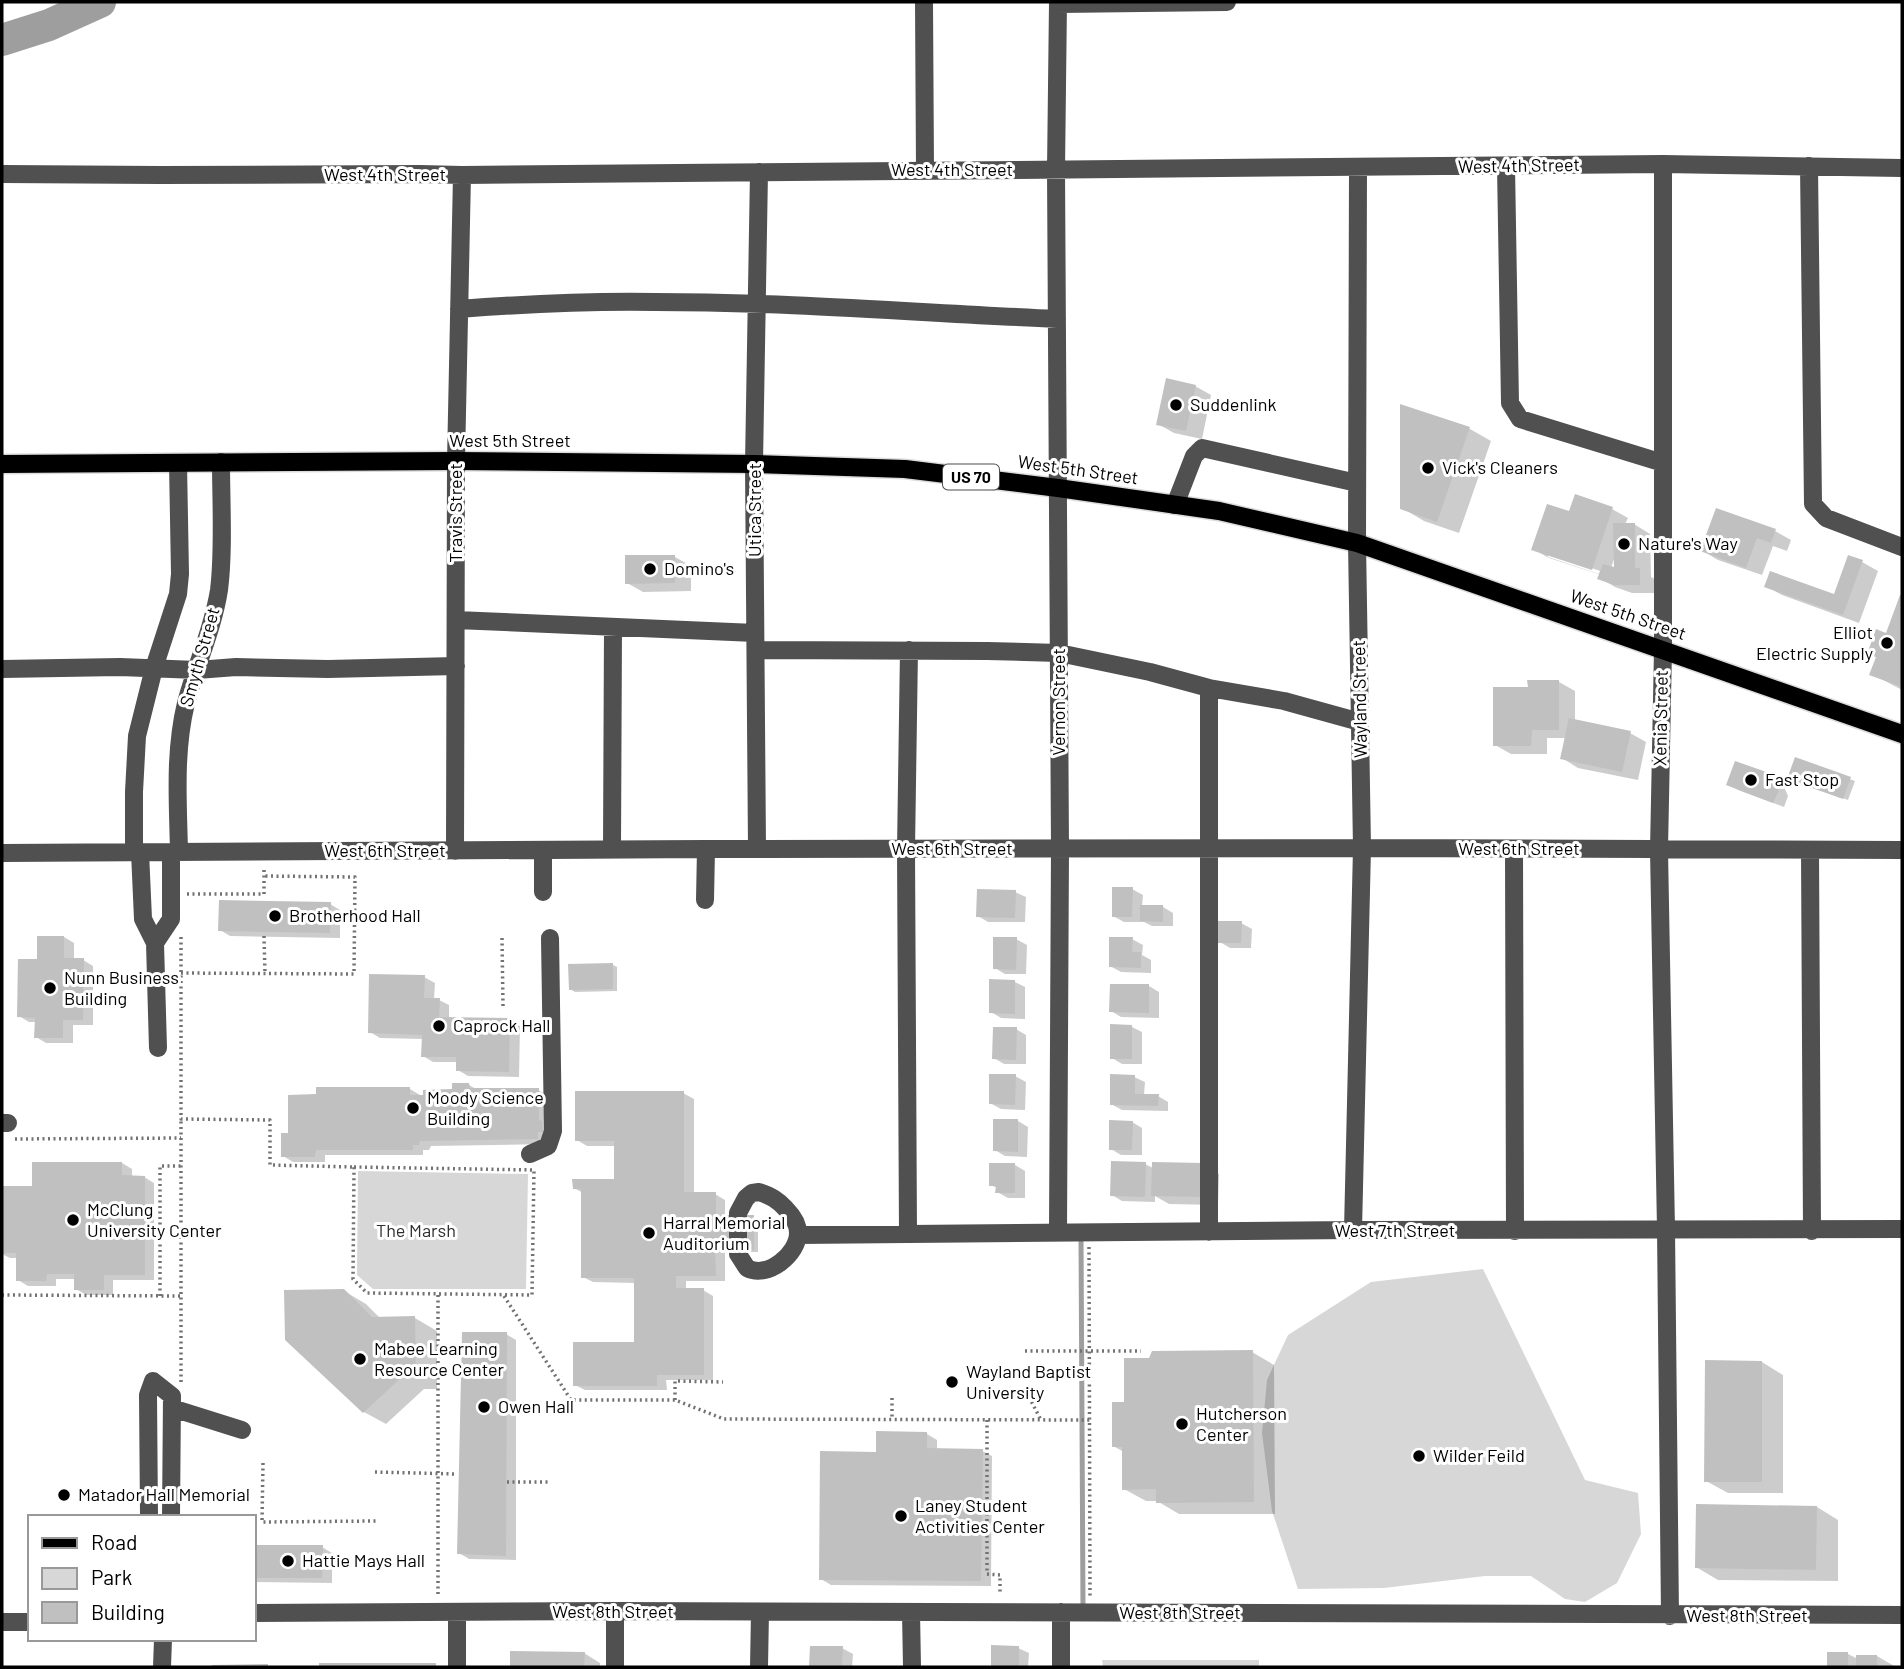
<svg xmlns="http://www.w3.org/2000/svg" width="1904" height="1669" font-family="Barlow,sans-serif">
<rect width="100%" height="100%" fill="#fff"/>
<!-- green -->
<path fill="#d7d7d7" d="M358 1171 528 1174 526 1289H373L357 1275Z
M1483 1269 1585 1480 1638 1493 1641 1534 1617 1583 1585 1602 1565 1599 1531 1576H1485L1384 1588 1298 1589 1272 1511 1262 1433 1267 1380 1288 1335 1371 1282Z
M1102 1660H1259V1667H1103Z"/>
<!-- shadow -->
<path fill="#0003" fill-rule="evenodd" d="M1195 386 1211 395 1202 439 1174 433 1158 424Z
M1402 407 1470 429 1491 441 1459 533 1424 521 1402 508Z
M1612 509 1628 518 1625 524H1634L1650 534 1651 577 1655 579V593H1632L1615 587 1600 578 1601 575 1549 558 1533 549ZM1548 553 1600 571 1599 574 1548 557ZM1615 556V569L1611 568Z
M1775 531 1791 540 1787 551 1773 546 1762 575 1718 560 1703 551Z
M675 557 691 566V591L643 592 627 583Z
M1862 562 1878 571 1859 623 1782 595 1766 586 1835 596Z
M1901 597H1902V690L1872 674 1878 658 1869 653 1887 635Z
M1559 682 1575 691V721L1630 733 1646 742 1638 780 1578 768 1562 758 1566 738H1547V754H1511L1495 745 1529 689Z
M1796 760 1855 781 1848 800 1794 781Z
M1772 776 1782 782 1788 796 1784 807 1738 790 1728 784Z
M1132 889 1143 895 1142 907H1163L1173 913V926H1152L1144 922H1124L1113 916Z
M1015 892 1026 897 1025 922H988L978 916Z
M330 904 340 910V938L230 936 220 930Z
M1241 923 1252 929 1251 948H1230L1220 942Z
M64 937 74 943V960H83L93 966V1025H73V1043H46L36 1037V1022H29L19 1016 39 961Z
M1016 939 1027 945 1026 974H1005L995 968Z
M1132 939 1143 945 1142 955 1151 960V973L1121 972 1110 966Z
M613 965 617 967V991L575 992 570 989Z
M424 977 435 983 434 999 439 1000 449 1005V1019L509 1020 520 1026 519 1077 468 1076 458 1070V1062H433L423 1056V1039L380 1038 370 1032Z
M1015 982 1025 987V1019L1001 1018 991 1012Z
M1149 986 1159 992V1018L1121 1017 1111 1011Z
M1132 1027 1142 1032V1064H1122L1112 1058Z
M1016 1029 1026 1035V1064H1004L994 1058Z
M1015 1076 1026 1082 1025 1110 1001 1109 990 1103Z
M1134 1077 1145 1082 1144 1095 1158 1096 1168 1102V1111L1122 1110 1111 1104Z
M469 1085 478 1090H538L549 1096 548 1144 431 1146 429 1150H423V1155H325V1162H293L283 1156 290 1135 410 1089 420 1095V1097L453 1091Z
M683 1093 694 1099V1194H715L725 1200V1217H754L758 1220V1252H725V1281H686V1290H703L713 1296V1380H666L667 1390H585L575 1385 635 1343 636 1283 593 1282 583 1277V1193L574 1188 616 1181V1146H587L577 1140Z
M1018 1121 1028 1127 1027 1157 1005 1156 995 1150Z
M1132 1122 1142 1128V1155H1121L1111 1149Z
M122 1163 132 1169V1177H144L154 1183V1280H113V1295H86L76 1289V1279H56V1286H28L18 1280V1258H10L2 1254V1188H34Z
M1145 1164 1153 1168 1203 1165 1219 1174 1218 1205 1169 1204 1155 1196V1202L1122 1201 1112 1195Z
M1015 1165 1025 1171V1198H1008L997 1192V1188L991 1185Z
M344 1291 366 1304 381 1319 415 1318 437 1331V1389H424L386 1424 364 1412Z
M506 1334 516 1340V1560L469 1559 459 1553Z
M1252 1352 1274 1365 1275 1514H1179L1157 1501H1146L1124 1489V1452L1113 1446 1126 1403Z
M1762 1362 1783 1375V1493H1728L1706 1481Z
M927 1434 937 1440V1450L982 1451 992 1456 991 1586 831 1585 821 1579 877 1454Z
M1817 1507 1838 1520V1581L1718 1580 1696 1567Z
M254 1547H322L332 1553V1583L254 1582Z
M993 1647 1018 1648 1029 1653 1028 1667H993Z
M812 1648H842L853 1654 852 1667H811Z
M512 1653H584L600 1663V1667H512Z
M1828 1654H1848L1858 1659 1877 1656 1896 1667H1828Z
M321 1665H435L440 1667H321Z"/>
<g fill="none" stroke-linecap="round" stroke-linejoin="round">
<!-- stream -->
<path stroke="#9e9e9e" stroke-width="5" d="M1081 1237 1083 1609"/>
<!-- river -->
<path stroke="#9e9e9e" stroke-width="32" d="M2 40 49 25 100 2"/>
</g>
<!-- building -->
<path fill="#c0c0c0" d="M1166 378 1196 385 1186 431 1156 425Z
M1400 404 1470 427 1437 522 1400 509Z
M1575 494 1613 507 1592 570 1531 550 1547 504 1569 511Z
M1716 508 1776 529 1771 543 1757 538 1746 568 1700 551Z
M1613 523H1635V568H1640V585H1614L1597 579 1603 564 1614 567Z
M625 555H675V583L625 584Z
M1848 555 1863 560 1843 615 1764 587 1770 571 1834 594Z
M1900 595H1902V687L1869 675 1876 657 1867 654 1876 629 1886 633Z
M1527 680H1559V730H1532L1531 746H1493V687H1528Z
M1569 718 1631 731 1622 772 1560 759Z
M1795 757 1851 777 1843 799 1787 779Z
M1735 761 1772 774 1779 790 1773 803 1726 785Z
M1112 887H1133L1132 917H1112Z
M977 889 1016 890 1015 918 976 917Z
M219 900 331 902 330 933 218 931Z
M1140 905H1163V922L1140 921Z
M1218 921H1242L1241 943H1218Z
M37 936H64V958H84L83 1020H63V1038H34L35 1018 17 1017 18 959H37Z
M993 937H1017L1016 970 993 969Z
M1109 937H1133L1132 952H1141V968L1109 967Z
M613 963V989L569 990 568 964Z
M369 974 425 975 424 998H440L439 1017 510 1018 509 1072 456 1071V1057H421L422 1035 368 1033Z
M989 979 1015 980V1014L989 1013Z
M1110 984H1149V1013L1109 1012Z
M1110 1024 1132 1025V1059H1110Z
M993 1027H1017L1016 1060 992 1059Z
M989 1074H1016L1015 1105 989 1104Z
M1110 1074 1135 1075V1094H1159L1158 1106 1110 1105Z
M452 1083H469L470 1088H539V1120L542 1121 543 1132H538V1139L420 1141 419 1145H413V1150H316L315 1157H281V1133H288V1095L316 1094V1087H410V1095H423V1090L452 1089Z
M575 1091H684V1192H716V1215H754V1250H715L716 1276H676V1288H704V1375H657V1386H573V1342H634V1278H581V1189H573L572 1179H614V1141H575Z
M993 1119H1018V1152L993 1151Z
M1109 1120 1133 1121 1132 1150H1109Z
M1111 1161 1146 1162 1145 1197 1110 1196Z
M32 1162H122V1175L145 1176V1275H104V1290H74V1274H47L46 1281H16V1253H2V1186H32Z
M1152 1162 1203 1163V1197L1151 1196Z
M989 1163H1015V1193H995L996 1186H989Z
M344 1289 372 1317 415 1316 416 1378 402 1377 363 1413 285 1340 284 1290Z
M462 1332H507L506 1556 457 1554Z
M1253 1350 1254 1502 1156 1503V1489L1122 1490V1447H1112V1402H1124V1358H1149L1152 1351Z
M1705 1360 1762 1361V1482H1704Z
M876 1431 927 1432V1448L983 1449 981 1581 819 1580 820 1451 876 1452Z
M1696 1504 1817 1506 1816 1570 1695 1568Z
M254 1545H323L322 1578H254Z
M991 1645 1019 1646V1667H991Z
M810 1646H843L842 1667H809Z
M510 1651 585 1652 584 1667H510Z
M1827 1652H1848V1667H1827Z
M1856 1655H1877V1667H1856Z
M319 1663H436V1667H319Z
M268 1664V1667H212V1665Z"/>
<g fill="none" stroke-linecap="round" stroke-linejoin="round">
<!-- major casing -->
<g stroke="#dbdbdb" stroke-width="21">
<path id="major" d="M2 464 456 461 754 464 905 469 1058 488 1219 511 1357 543 1902 734"/>
</g>
<!-- path -->
<path stroke="#727272" stroke-width="3.5" stroke-dasharray="2 3.5" stroke-linecap="butt" d="M187 894H264V867
M264 936 265 974
M181 937V1119L270 1120V1165L354 1167
M502 938 503 1006
M181 973 354 974 355 877 264 876
M15 1139 181 1138
M354 1167 534 1170 532 1295 367 1293 353 1279Z
M1089 1247 1090 1596
M2 1295 181 1296
M160 1296V1166H181
M504 1296 571 1400H675L724 1419 1090 1420
M1025 1351H1141
M181 1382V1120
M1029 1397 1041 1420
M892 1398V1420
M675 1400V1381L723 1382
M987 1420V1574L1000 1575V1595
M263 1463 262 1522 376 1521
M375 1472 457 1474
M507 1482H549
M438 1594V1294"/>
<!-- minor -->
<path stroke="#505050" stroke-width="18" d="M924 2 925 170
M1058 2 1056 170 1060 849 1058 1233
M1058 4 1227 2
M1663 164V649L1659 850 1666 1229 1670 1616
M1506 166 1510 403 1520 419 1663 463
M1809 166 1813 504 1826 518 1902 547
M2 174 160 175 420 174 462 175 1663 164 1902 168
M459 309C524 304 589 301 655 302 789 302 923 313 1057 319
M1175 505 1194 456 1202 448 1357 483
M456 620 755 633
M756 650 987 651 1059 653 1150 672 1209 688 1284 701 1360 722
M2 669 120 667 197 670 236 667 328 669 456 666
M612 849 613 627
M757 849 754 464 759 172
M1514 849 1515 1231
M1810 850 1812 1231
M455 851 456 461 462 175
M134 852V792L137 736 154 668 178 594 180 574 178 463
M140 852 143 919 155 943 158 1048
M179 852C178 801 174 753 186 703 196 665 213 629 219 590 224 551 221 502 221 462
M2 853 706 849 1362 848 1902 850
M543 892V851
M705 900 706 849
M155 943 171 919V852
M2 1123H8
M530 1154 548 1146 553 1131 550 938
M759 1192C771 1196 778 1200 786 1209 793 1216 798 1223 798 1233 798 1254 768 1279 747 1268L738 1254V1213L746 1198 752 1193Z
M1353 1230 1362 848 1357 543 1358 167
M1209 1232V688
M908 1234 906 849 909 650
M798 1235 1353 1230 1902 1229
M172 1408 242 1430
M149 1517 148 1395 153 1381 172 1396 171 1517
M615 1611V1667
M911 1612 912 1667
M1061 1612V1667
M254 1613 615 1611 1902 1615
M457 1613V1667
M2 1622H30
M162 1667 163 1639
M759 1667 760 1612"/>
<!-- major -->
<use href="#major" stroke="#000" stroke-width="18"/>
</g>
<!-- markers -->
<g fill="#000" stroke="#fff" stroke-width="2.5">
<circle cx="1176" cy="405" r="7"/>
<circle cx="1428" cy="468" r="7"/>
<circle cx="1624" cy="544" r="7"/>
<circle cx="650" cy="569" r="7"/>
<circle cx="1887" cy="643" r="7"/>
<circle cx="1751" cy="780" r="7"/>
<circle cx="275" cy="916" r="7"/>
<circle cx="50" cy="988" r="7"/>
<circle cx="439" cy="1026" r="7"/>
<circle cx="413" cy="1108" r="7"/>
<circle cx="73" cy="1220" r="7"/>
<circle cx="649" cy="1233" r="7"/>
<circle cx="360" cy="1359" r="7"/>
<circle cx="952" cy="1382" r="7"/>
<circle cx="484" cy="1407" r="7"/>
<circle cx="1182" cy="1424" r="7"/>
<circle cx="1419" cy="1456" r="7"/>
<circle cx="64" cy="1495" r="7"/>
<circle cx="901" cy="1516" r="7"/>
<circle cx="288" cy="1561" r="7"/>
</g>
<g text-anchor="middle" stroke-width="6" stroke-linejoin="round" paint-order="stroke">
<!-- shield labels -->
<rect fill="#fff" stroke="#4c4c4c" stroke-width="2" x="943" y="464.5" width="56" height="25" rx="5"/>
<g font-size="16" font-weight="bold" fill="#000">
<text x="971" y="483">US 70</text>
</g>
<!-- street labels -->
<g font-size="18" fill="#000" stroke="#fff">
<text transform="translate(1519 166) rotate(-1)" y="6">West 4th Street</text>
<text x="952" y="176">West 4th Street</text>
<text x="385" y="181">West 4th Street</text>
<text x="510" y="447">West 5th Street</text>
<text transform="translate(1078 470) rotate(8)" y="6">West 5th Street</text>
<text transform="translate(755 510) rotate(-90)" y="6">Utica Street</text>
<text transform="translate(456 513) rotate(-90)" y="6">Travis Street</text>
<text transform="translate(1628 615) rotate(19)" y="6">West 5th Street</text>
<text transform="translate(200 657) rotate(-74)" y="6">Smyth Street</text>
<text transform="translate(1360 699) rotate(-91)" y="6">Wayland Street</text>
<text transform="translate(1059 702) rotate(-90)" y="6">Vernon Street</text>
<text transform="translate(1661 718) rotate(-89)" y="6">Xenia Street</text>
<text x="952" y="855">West 6th Street</text>
<text x="1519" y="855">West 6th Street</text>
<text x="385" y="857">West 6th Street</text>
<text x="1395" y="1237">West 7th Street</text>
<text x="613" y="1618">West 8th Street</text>
<text x="1180" y="1619">West 8th Street</text>
<text x="1747" y="1622">West 8th Street</text>
</g>
<!-- poi labels -->
<g font-size="18" fill="#000" stroke="#fff" text-anchor="start">
<text x="1190" y="411">Suddenlink</text>
<text x="1442" y="474">Vick's Cleaners</text>
<text x="1638" y="550">Nature's Way</text>
<text x="664" y="575">Domino's</text>
<text x="1873" y="639" text-anchor="end">Elliot<tspan x="1873" dy="21">Electric Supply</tspan></text>
<text x="1765" y="786">Fast Stop</text>
<text x="289" y="922">Brotherhood Hall</text>
<text x="64" y="984">Nunn Business<tspan x="64" dy="21">Building</tspan></text>
<text x="453" y="1032">Caprock Hall</text>
<text x="427" y="1104">Moody Science<tspan x="427" dy="21">Building</tspan></text>
<text x="87" y="1216">McClung<tspan x="87" dy="21">University Center</tspan></text>
<text x="663" y="1229">Harral Memorial<tspan x="663" dy="21">Auditorium</tspan></text>
<text x="374" y="1355">Mabee Learning<tspan x="374" dy="21">Resource Center</tspan></text>
<text x="966" y="1378">Wayland Baptist<tspan x="966" dy="21">University</tspan></text>
<text x="498" y="1413">Owen Hall</text>
<text x="1196" y="1420">Hutcherson<tspan x="1196" dy="21">Center</tspan></text>
<text x="1433" y="1462">Wilder Feild</text>
<text x="78" y="1501">Matador Hall Memorial</text>
<text x="915" y="1512">Laney Student<tspan x="915" dy="21">Activities Center</tspan></text>
<text x="302" y="1567">Hattie Mays Hall</text>
</g>
<!-- park labels -->
<g font-size="18" fill="#2e2e2e" stroke="#fff">
<text x="416" y="1237">The Marsh</text>
</g>
</g>
<!-- border -->
<rect width="1904" height="1669" fill="none" stroke="#000000" stroke-width="7"/>
<!-- legend -->
<rect x="28" y="1515" width="228" height="126" fill="#ffffff" stroke="#999999" stroke-width="2"/>
<rect x="42" y="1538" width="35" height="10" fill="#000000" stroke="#999999" stroke-width="2"/>
<text x="91" y="1550" font-size="21" fill="#000000">Road</text>
<rect x="42" y="1568" width="35" height="21" fill="#d7d7d7" stroke="#999999" stroke-width="2"/>
<text x="91" y="1585" font-size="21" fill="#000000">Park</text>
<rect x="42" y="1602" width="35" height="21" fill="#c0c0c0" stroke="#999999" stroke-width="2"/>
<text x="91" y="1620" font-size="21" fill="#000000">Building</text>
</svg>
